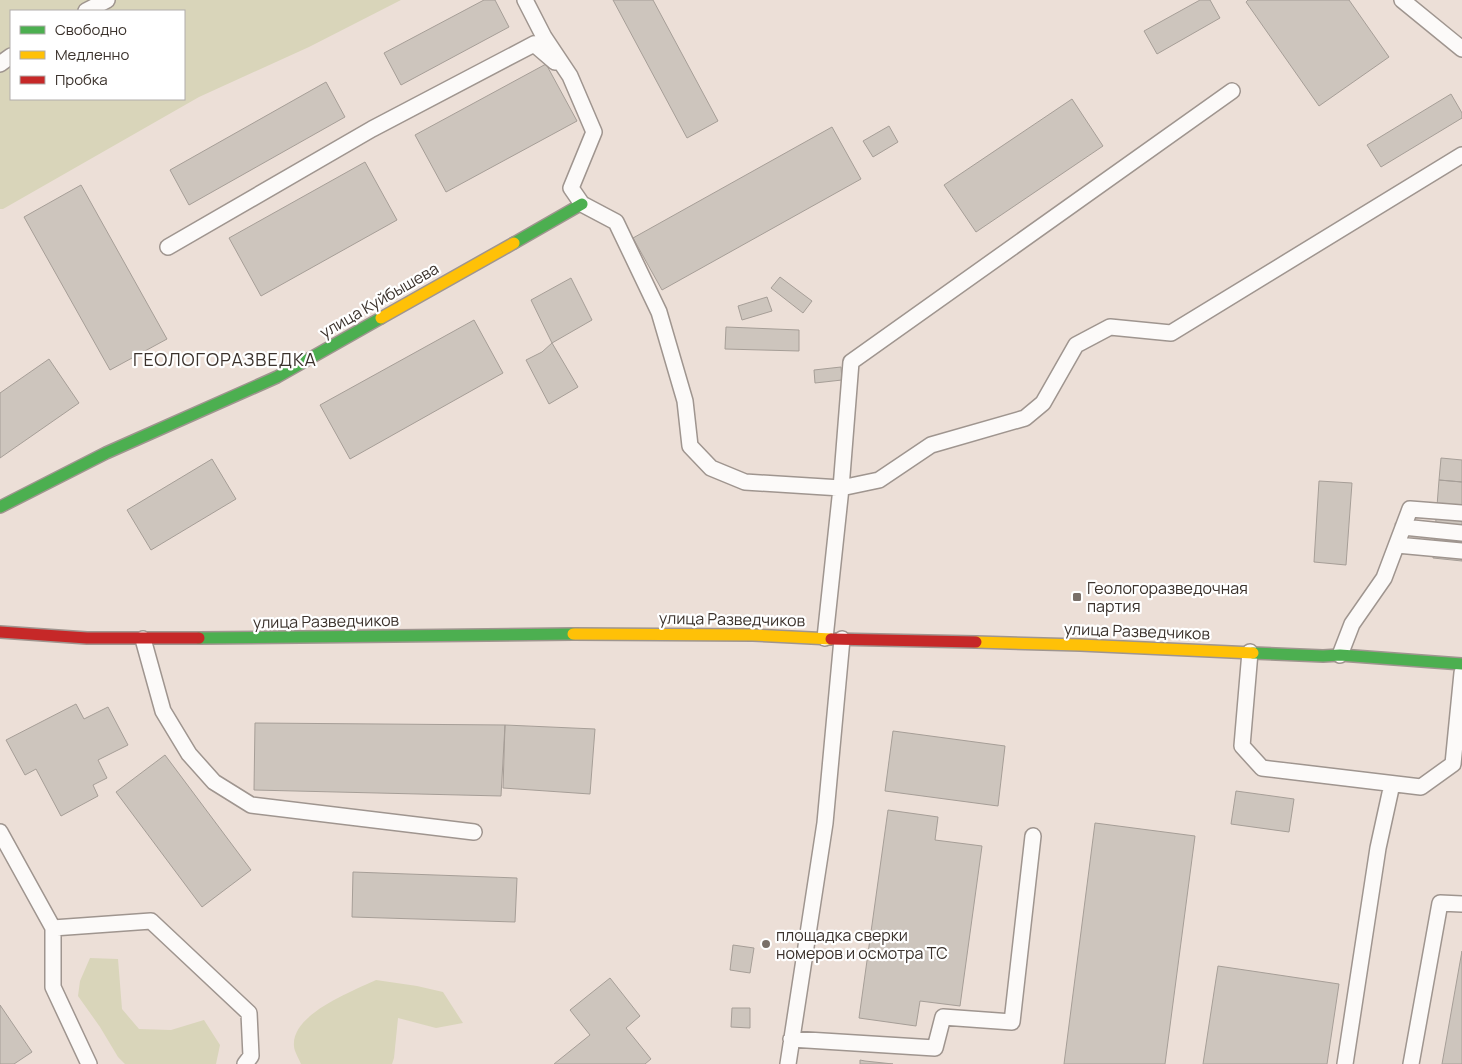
<svg xmlns="http://www.w3.org/2000/svg" width="1462" height="1064" font-family="Manrope,sans-serif">
<rect width="100%" height="100%" fill="#ecdfd7"/>
<!-- green -->
<path fill="#d9d5ba" fill-rule="evenodd" d="M0 0H401L309 47 199 97 3 209H0ZM11 11H184V99H11Z
M90 958 118 959 122 1009 139 1029 171 1030 204 1020 220 1045 216 1064H125L118 1057 100 1027 78 996 80 981Z
M376 980 417 986 443 992 463 1023 436 1028 398 1018 394 1058 392 1064H301C299 1059 294 1051 294 1046 291 1014 353 991 376 980Z"/>
<!-- building -->
<path fill="#cdc5bd" stroke="#a69e97" d="M484 0H495L509 27 401 85 384 53Z
M613 0H653L718 121 687 138Z
M1200 0H1210L1220 18 1157 54 1144 31Z
M1248 0H1349L1389 57 1319 106 1246 2Z
M546 64 577 121 446 192 415 135Z
M326 82 345 117 189 205 170 170Z
M1451 94 1462 113V118L1381 167 1367 145Z
M1072 99 1103 146 976 232 944 185Z
M889 126 898 142 873 157 863 141Z
M832 127 861 179 662 290 633 238Z
M365 162 397 220 261 296 229 238Z
M81 185 167 339 110 370 24 217Z
M780 277 812 301 803 313 771 288Z
M571 278 592 320 552 343 531 300Z
M767 297 772 311 742 320 738 306Z
M474 320 503 373 350 459 320 405Z
M726 327 799 330V351L725 349Z
M552 343 578 387 549 404 526 360 542 352Z
M49 359 79 403 0 458V393Z
M841 367 842 380 815 383 814 370Z
M1441 458 1462 460V482L1439 480Z
M212 459 236 499 151 550 127 510Z
M1439 480 1462 482V561L1433 558Z
M1319 481 1352 483 1346 565 1314 562Z
M76 704 84 719 108 707 128 745 98 760 107 778 93 785 98 796 61 816 36 769 25 775 6 740Z
M255 723 505 725 501 796 254 790Z
M505 725 595 729 590 794 503 788Z
M893 731 1005 746 998 806 885 791Z
M165 755 251 870 202 907 116 792Z
M1236 791 1294 799 1289 832 1231 824Z
M888 810 938 817 935 840 982 846 960 1006 920 1001 916 1026 859 1018Z
M1095 823 1195 836 1165 1064H1064Z
M353 872 517 878 515 922 352 917Z
M733 945 754 948 750 973 730 970Z
M1462 951V1064H1442Z
M1218 966 1339 984 1327 1064H1203Z
M610 978 640 1016 626 1028 651 1059 645 1064H554L590 1035 570 1010Z
M0 1005 32 1052 14 1064H0Z
M732 1008H750V1028L731 1027Z
M860 1060 865 1061 893 1064H860Z"/>
<g fill="none" stroke-linecap="round" stroke-linejoin="round">
<!-- lane casing -->
<g stroke="#9f958f" stroke-width="18">
<path id="lane" d="M525 0 544 37 570 76 594 132 571 188 582 204 616 222 659 312 685 401 690 446 711 468 745 482 841 488 879 480 931 445 1025 418 1043 403 1076 345 1110 327 1171 333 1462 155
M1402 0 1462 49
M86 11 107 0
M0 64 11 56
M168 247 372 129 534 44 555 62
M1403 527 1462 533
M1397 545 1462 551
M825 638 841 488 851 362 1232 91
M143 639 163 711 189 754 214 782 251 805 474 832
M1250 652 1242 746 1262 768 1421 787 1453 764 1462 673
M1340 655 1352 624 1384 578 1410 509 1462 513
M0 832 53 928V987L89 1064
M53 928 151 921 249 1013 251 1056 245 1064
M791 1039 935 1048 943 1017 1012 1022 1033 836
M788 1064 825 823 842 639
M1345 1064 1378 848 1392 784
M1411 1064 1440 903 1462 904"/>
</g>
<!-- fast casing -->
<g stroke="#9f958f" stroke-width="14">
<path id="fast" d="M514 243 582 204
M0 507 106 453 277 377 381 318
M199 638 573 634
M1253 653 1323 656 1340 655 1462 664"/>
</g>
<!-- slow casing -->
<g stroke="#9f958f" stroke-width="14">
<path id="slow" d="M381 318 514 243
M573 634 753 635 831 639
M976 642 1080 645 1253 653"/>
</g>
<!-- jam casing -->
<g stroke="#9f958f" stroke-width="14">
<path id="jam" d="M0 632 87 638H199
M831 639 976 642"/>
</g>
<!-- lane -->
<use href="#lane" stroke="#fcfaf9" stroke-width="15"/>
<!-- fast -->
<use href="#fast" stroke="#4caf50" stroke-width="11"/>
<!-- slow -->
<use href="#slow" stroke="#ffc107" stroke-width="11"/>
<!-- jam -->
<use href="#jam" stroke="#c62828" stroke-width="11"/>
</g>
<!-- markers -->
<g fill="#796f68" stroke="#fff" stroke-width="2">
<rect x="1072" y="592" width="10" height="10" rx="2.5"/>
<circle cx="766" cy="944" r="5"/>
</g>
<g text-anchor="middle" stroke-width="4.5" stroke-linejoin="round" paint-order="stroke">
<!-- street labels -->
<g font-size="16" fill="#3b322c" stroke="#fff">
<text transform="translate(379 300) rotate(-30)" y="6">улица Куйбышева</text>
<text transform="translate(732 619) rotate(1)" y="6">улица Разведчиков</text>
<text transform="translate(326 621) rotate(-1)" y="6">улица Разведчиков</text>
<text transform="translate(1137 631) rotate(2)" y="6">улица Разведчиков</text>
</g>
<!-- poi labels -->
<g font-size="16" fill="#3b322c" stroke="#fff" text-anchor="start">
<text x="1087" y="594">Геологоразведочная<tspan x="1087" dy="18">партия</tspan></text>
<text x="776" y="941">площадка сверки<tspan x="776" dy="18">номеров и осмотра ТС</tspan></text>
</g>
<!-- neighbourhood labels -->
<g font-size="18" letter-spacing="1" fill="#3b322c" stroke="#fff">
<text x="225" y="366">ГЕОЛОГОРАЗВЕДКА</text>
</g>
</g>
<!-- legend -->
<rect x="10" y="10" width="175" height="90" fill="#ffffff" stroke="#b1adab"/>
<rect x="20" y="26" width="25" height="8" fill="#4caf50" stroke="#b1adab"/>
<text x="55" y="35" font-size="15" fill="#3b322c">Свободно</text>
<rect x="20" y="51" width="25" height="8" fill="#ffc107" stroke="#b1adab"/>
<text x="55" y="60" font-size="15" fill="#3b322c">Медленно</text>
<rect x="20" y="76" width="25" height="8" fill="#c62828" stroke="#b1adab"/>
<text x="55" y="85" font-size="15" fill="#3b322c">Пробка</text>
</svg>
